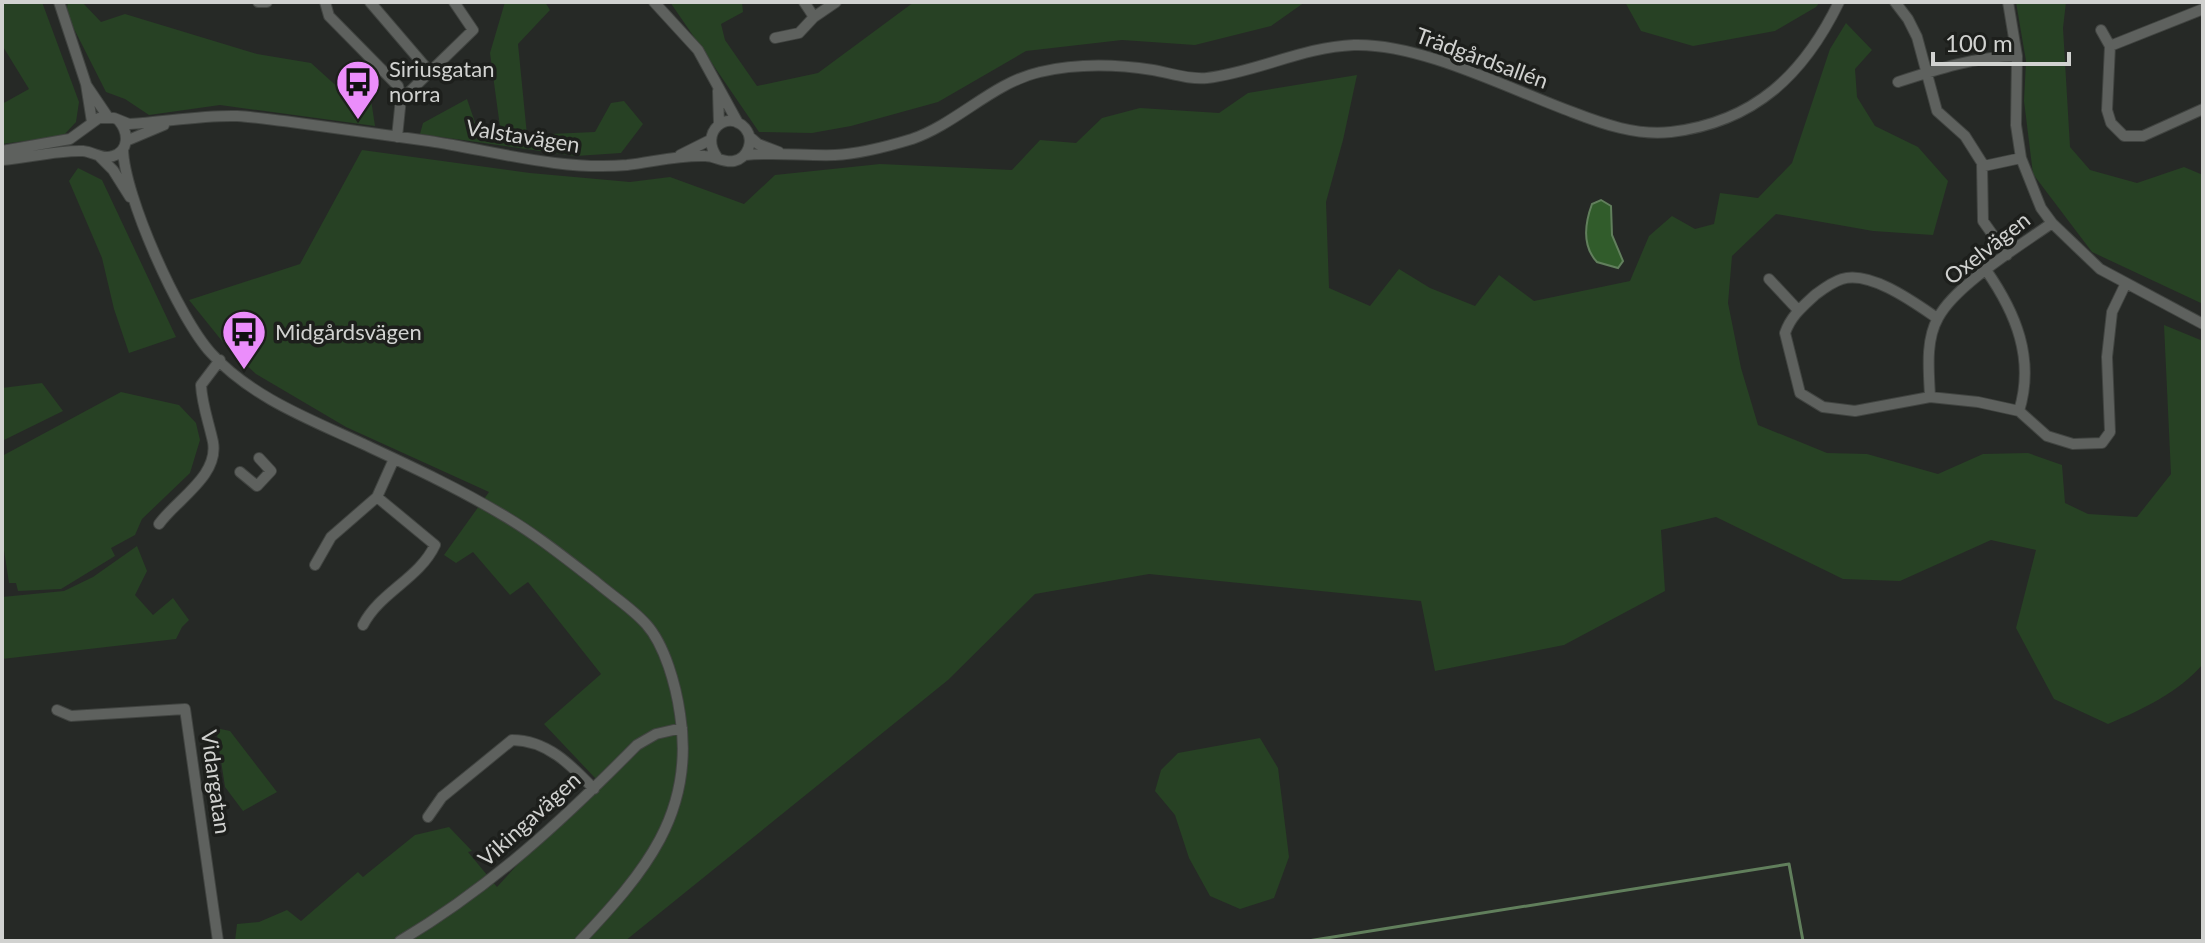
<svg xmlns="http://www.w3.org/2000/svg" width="2205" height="943" font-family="Lato,sans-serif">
<rect width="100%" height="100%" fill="#262926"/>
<!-- green -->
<path fill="#274124" d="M2 2H42L79 102 76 122 63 136 2 144V104L29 89 2 45Z
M68 2H82L101 22 125 14 257 54 311 63 342 91 368 80 375 126 220 105 149 115 125 99 106 92 66 13Z
M505 2H545L550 10 518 44 527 135 595 132 611 103 624 101 643 124 621 153 576 156 420 134 423 123 467 99 478 131 500 127 490 53Z
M670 2H742L743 12 721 24 725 40 757 86 818 73 914 2H1305L1271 26 1195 45 1122 40 1026 51 938 102 851 126 812 133 759 132Z
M1625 2H1820L1816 7 1775 31 1693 46 1641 31Z
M2016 2H2066L2063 28 2070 147 2090 170 2137 183 2184 167 2203 175V304L2092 252 2033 174 2024 101 2026 61Z
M1846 23 1872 50 1855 69 1857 97 1875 126 1918 147 1948 181 1933 235 1873 231 1776 214 1732 256 1728 303 1741 368 1758 425 1827 453 1867 454 1938 474 1983 454 2028 453 2062 465 2065 503 2088 514 2137 517 2171 474 2164 325 2203 341V664C2178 693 2143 709 2108 724L2054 699 2016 628 2036 550 1991 540 1900 581 1843 579 1716 517 1661 530 1665 591 1564 645 1435 671 1421 601 1149 574 1035 594 948 680 625 941H235L237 924 259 922 287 910 301 921 358 872 363 877 415 835 449 827 472 851 468 852 497 887 596 779 544 724 601 674 528 582 510 595 473 552 456 563 444 555 489 492 346 427 256 374 226 346 189 300 300 264 362 150 530 173 630 182 670 177 744 204 775 175 880 164 1012 170 1040 140 1076 143 1102 118 1140 108 1219 113 1248 93 1357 75 1343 140 1326 202 1329 288 1370 306 1399 269 1430 288 1475 306 1499 275 1534 301 1630 281 1649 236 1672 216 1695 229 1714 224 1720 193 1758 198 1792 163 1830 49Z
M78 168 102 180 176 337 129 353 114 309 102 258 69 181Z
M42 383 63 411 2 441V388Z
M121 392 179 405 196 423 200 440 190 473 142 519 135 535 111 548 115 556 61 589 18 591 16 583H9L2 537V456Z
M137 546 147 571 135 595 153 615 173 598 189 620 182 627 176 639 2 659V597L64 591 93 577Z
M216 728 230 731 277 792 243 811 225 787Z
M1260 738 1278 768 1289 857 1274 898 1240 909 1210 896 1189 858 1175 815 1155 791 1161 770 1178 753Z"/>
<!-- water -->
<path fill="#315c2b" stroke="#617f5c" stroke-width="2" d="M1601 200 1611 206 1612 235 1623 261 1618 268 1597 262C1582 246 1585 223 1592 204Z"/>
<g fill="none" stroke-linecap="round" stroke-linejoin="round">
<!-- stream -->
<path stroke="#617f5c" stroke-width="3" d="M1308 941 1789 864 1803 941"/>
<!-- minor casing -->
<g stroke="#414441" stroke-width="12">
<path id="minor" d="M59 2 86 84 92 122
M258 2H267
M325 2 329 16 398 86 401 98 397 137
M370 2 429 71
M654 2 698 50 738 123
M1895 2 1908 19 1917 37 1937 111 1965 136 1984 166 2021 158
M2008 2 2017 56 2016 125 2021 158 2041 208 2052 223 2100 269 2203 324
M814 17 836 2
M2101 30 2110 46 2107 110 2111 123 2124 136H2143L2203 109
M775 38 799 33 814 17 804 2
M2110 46 2203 9
M1898 82C1935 70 1978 56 2017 56
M87 86 108 117
M718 91 719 124
M400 101 473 30 454 2
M750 137 758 144 779 152
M126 141 164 125
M123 149C124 196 179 318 211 353 251 397 309 419 361 443 408 465 456 487 501 514 534 533 565 558 595 581 611 595 632 608 646 624 665 645 676 686 680 714 696 813 644 873 580 941
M2 151 70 139 99 118H114L129 124C165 122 201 115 237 116 255 117 273 120 291 122 337 128 383 135 429 141 494 151 561 171 627 165 653 162 678 155 705 156 715 156 724 163 734 161 748 158 755 140 745 128 727 108 699 133 717 157
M680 155 710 140
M745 155C775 152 806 156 835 155 859 154 889 146 912 139 958 123 992 83 1040 72 1078 63 1115 64 1153 70 1170 73 1190 80 1207 78 1257 72 1303 47 1354 45 1421 43 1509 89 1572 112 1603 124 1637 136 1671 132 1755 122 1804 74 1839 2
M100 157 113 170 130 197
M2 160C28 158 57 150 83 151 94 152 102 160 113 156 129 151 129 133 119 121
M1982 163 1983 221 2007 255
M1986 270C2016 313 2035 359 2019 411
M1769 279 1798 310
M1937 318C1915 303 1870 270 1842 279 1832 282 1823 289 1815 295 1802 307 1791 316 1785 333L1800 393 1823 407 1855 411 1930 397 1978 402 2019 411 2047 436 2073 444 2102 443 2110 432 2107 357 2112 312 2126 283
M1930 397C1929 372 1925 341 1938 318 1955 285 2021 245 2052 223
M240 472 257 486 271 471 259 458
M159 524C177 499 219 476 213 442 209 423 202 405 201 385L220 360
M315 565 331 537 377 497
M363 625C380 592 419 579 435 545L377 497 394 459
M57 710 71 716 185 709 218 941
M428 817 442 797 512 740C547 740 571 765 594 789
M400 941C491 887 563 820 637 745L656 734 682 728"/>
</g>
<!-- minor -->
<use href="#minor" stroke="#5e615e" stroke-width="10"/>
</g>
<!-- icons -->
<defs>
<g id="bus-pin" transform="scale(2.3)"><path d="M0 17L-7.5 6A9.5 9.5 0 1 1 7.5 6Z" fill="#eb8dfb" stroke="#1d1f1c"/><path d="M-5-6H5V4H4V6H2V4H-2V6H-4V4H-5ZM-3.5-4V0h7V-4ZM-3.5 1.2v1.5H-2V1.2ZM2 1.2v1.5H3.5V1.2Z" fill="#111"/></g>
</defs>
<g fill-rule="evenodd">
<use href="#bus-pin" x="358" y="82"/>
<use href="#bus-pin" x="244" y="332"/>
</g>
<g text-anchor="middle" stroke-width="7" stroke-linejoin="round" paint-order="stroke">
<!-- street labels -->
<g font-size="22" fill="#d1d2d0" stroke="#1d1f1c">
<text transform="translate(1482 58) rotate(20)" y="8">Trädgårdsallén</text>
<text transform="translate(523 136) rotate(9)" y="8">Valstavägen</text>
<text transform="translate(1987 248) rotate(-38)" y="8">Oxelvägen</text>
<text transform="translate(216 782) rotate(82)" y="8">Vidargatan</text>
<text transform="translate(529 819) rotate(-42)" y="8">Vikingavägen</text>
</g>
<!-- poi labels -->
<g font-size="22" fill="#d1d2d0" stroke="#1d1f1c" text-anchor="start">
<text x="389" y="77">Siriusgatan<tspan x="389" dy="25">norra</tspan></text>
<text x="275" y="340">Midgårdsvägen</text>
</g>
</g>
<!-- border -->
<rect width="2205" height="943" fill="none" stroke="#d1d2d0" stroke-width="8"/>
<!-- scale -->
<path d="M1933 52v12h136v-12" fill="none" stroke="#d1d2d0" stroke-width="4"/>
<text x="1945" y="52" font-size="24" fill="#d1d2d0" stroke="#1d1f1c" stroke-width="6" paint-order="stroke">100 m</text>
</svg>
